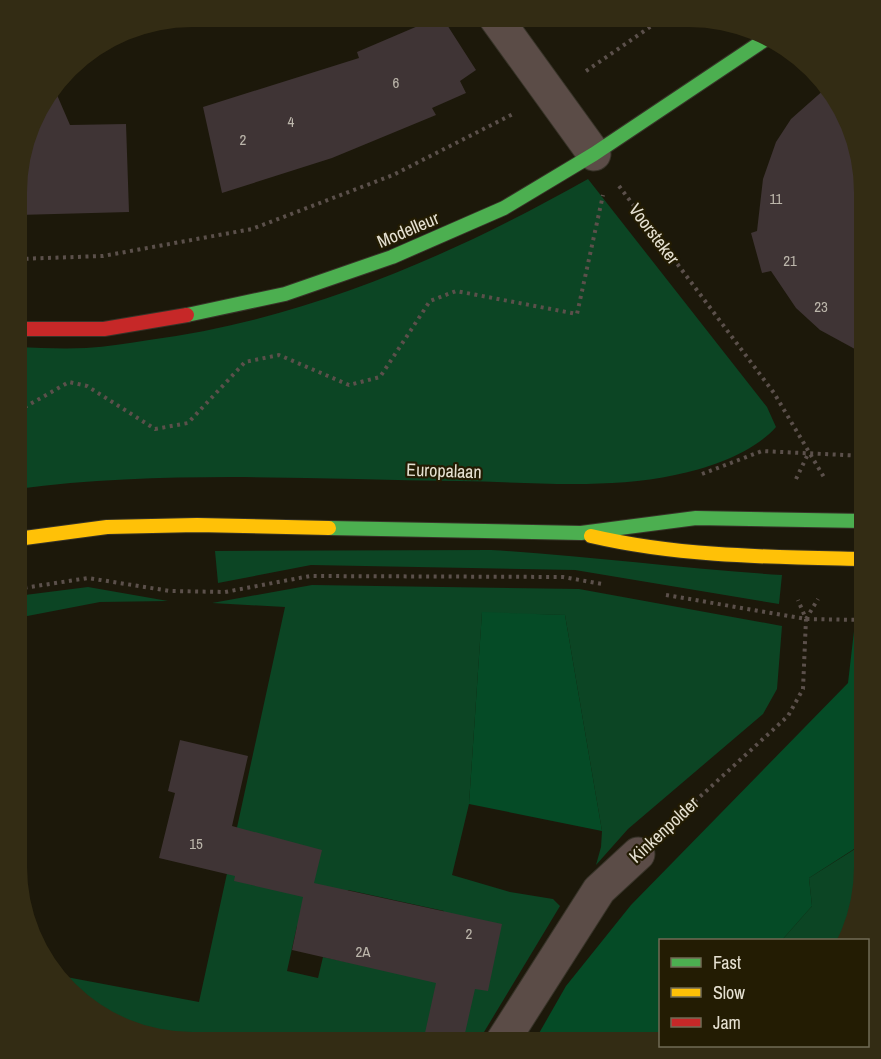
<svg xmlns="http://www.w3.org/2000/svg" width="881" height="1059" font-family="'Archivo Narrow',sans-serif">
<rect width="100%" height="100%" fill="#1c180a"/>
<!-- green -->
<path fill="#0c4524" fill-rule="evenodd" d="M588 179 767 407 776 427C753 453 710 468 675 475 605 490 529 482 458 481 311 479 163 470 17 489L18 347C40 348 63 349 86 348 107 347 128 343 149 340 307 319 451 256 588 179Z
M491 550C588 556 684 569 782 575L779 604 575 570 311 565 218 583 215 551Z
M312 585 579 589 782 626 777 689 763 714 628 829 596 865 601 847 602 831 565 615 482 613 469 804 452 875 510 892 553 899 560 906 478 1042H181L104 1019 61 976 199 1002 285 607 212 603ZM348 890 444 911 428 979 323 957 318 978 287 971 297 926 338 935Z
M88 587 168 601 100 602 17 618V596Z
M855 849H864V878L845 940H782L812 906 809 878Z"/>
<!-- forest -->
<path fill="#054b26" d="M482 612 565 615 602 831 469 804Z
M854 631H864V849H854L809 878 812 906 782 940H660V1042H534L566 986 631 905 848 683Z"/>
<!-- building -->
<path fill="#3f3435" d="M439 17H442L476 70 460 81 466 93 432 108 436 115 332 158 222 193 203 107 359 58 357 52Z
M54 88 70 125 126 124 129 212 18 215V169L40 105Z
M826 88 841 104 864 192V354L820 330 796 308 771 271 762 273 751 233 757 231 763 179 776 142 791 119Z
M180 740 248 756 232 826 322 850 314 883 502 924 488 991 475 989 463 1042H423L436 983 292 950 303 897 234 881 235 876 159 858 175 793 168 791Z"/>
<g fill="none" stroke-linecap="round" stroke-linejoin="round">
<!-- street casing -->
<g stroke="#373328" stroke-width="35">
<path id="street" d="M495 17 594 154
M502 1042 599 890 638 854"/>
</g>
<!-- fast casing -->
<g stroke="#373328" stroke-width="16">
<path id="fast" d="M187 315 285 294 392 257 504 208 594 154 766 39
M329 528 581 533 696 518 864 521"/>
</g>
<!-- slow casing -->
<g stroke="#373328" stroke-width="16">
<path id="slow" d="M591 536C681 557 772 557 864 559
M17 539 107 527 197 525 329 528"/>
</g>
<!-- jam casing -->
<g stroke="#373328" stroke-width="16">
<path id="jam" d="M18 329H104L187 315"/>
</g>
<!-- path -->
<path stroke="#5b504b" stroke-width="4" stroke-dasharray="3 4.5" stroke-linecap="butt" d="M586 71 663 18
M619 186 774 393 825 479
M18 259 103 256 252 229 393 175 515 113
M18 411 69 382 87 386 155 429 188 423 245 362 279 355 349 385 380 377 430 301 456 291 577 314 603 195
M702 474 762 451 864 456
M796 479 808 454
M17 589 88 578 170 591 225 592 310 576 563 577 602 584
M666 595 806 619 864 620
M806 619 818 599
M667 827 788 716 803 689 806 619 798 600"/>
<!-- street -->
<use href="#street" stroke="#5b4c47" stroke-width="33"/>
<!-- fast -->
<use href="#fast" stroke="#4caf50" stroke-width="14"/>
<!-- slow -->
<use href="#slow" stroke="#ffc107" stroke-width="14"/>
<!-- jam -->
<use href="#jam" stroke="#c62828" stroke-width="14"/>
</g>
<g text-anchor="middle" stroke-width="4.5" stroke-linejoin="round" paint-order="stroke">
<!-- number labels -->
<g font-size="15" fill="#bcb6ab">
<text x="396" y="88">6</text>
<text x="291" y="127">4</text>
<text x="243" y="145">2</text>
<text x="776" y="204">11</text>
<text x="790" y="266">21</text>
<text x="821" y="312">23</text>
<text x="196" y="849">15</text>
<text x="469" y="939">2</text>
<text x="363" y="957">2A</text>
</g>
<!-- street labels -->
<g font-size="18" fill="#e6e1d2" stroke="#231c03">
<text transform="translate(408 230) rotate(-23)" y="6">Modelleur</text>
<text transform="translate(654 234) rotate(53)" y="6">Voorsteker</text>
<text transform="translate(444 471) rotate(2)" y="6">Europalaan</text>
<text transform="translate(664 830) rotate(-43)" y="6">Kinkenpolder</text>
</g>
</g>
<!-- crop -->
<path d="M0 0H881V1059H0ZM192 27H689A165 165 0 0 1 854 192V867A165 165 0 0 1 689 1032H192A165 165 0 0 1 27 867V192A165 165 0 0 1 192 27Z" fill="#332c14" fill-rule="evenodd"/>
<!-- legend -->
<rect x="659" y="939" width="210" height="108" fill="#231c03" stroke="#716b56" stroke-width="1.5"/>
<rect x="671" y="958" width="30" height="9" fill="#4caf50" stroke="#716b56" stroke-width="1.5"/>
<text x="713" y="969" font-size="18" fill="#e6e1d2">Fast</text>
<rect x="671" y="988" width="30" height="9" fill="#ffc107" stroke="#716b56" stroke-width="1.5"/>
<text x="713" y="999" font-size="18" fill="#e6e1d2">Slow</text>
<rect x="671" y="1018" width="30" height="9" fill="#c62828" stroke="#716b56" stroke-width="1.5"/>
<text x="713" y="1029" font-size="18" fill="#e6e1d2">Jam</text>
</svg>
